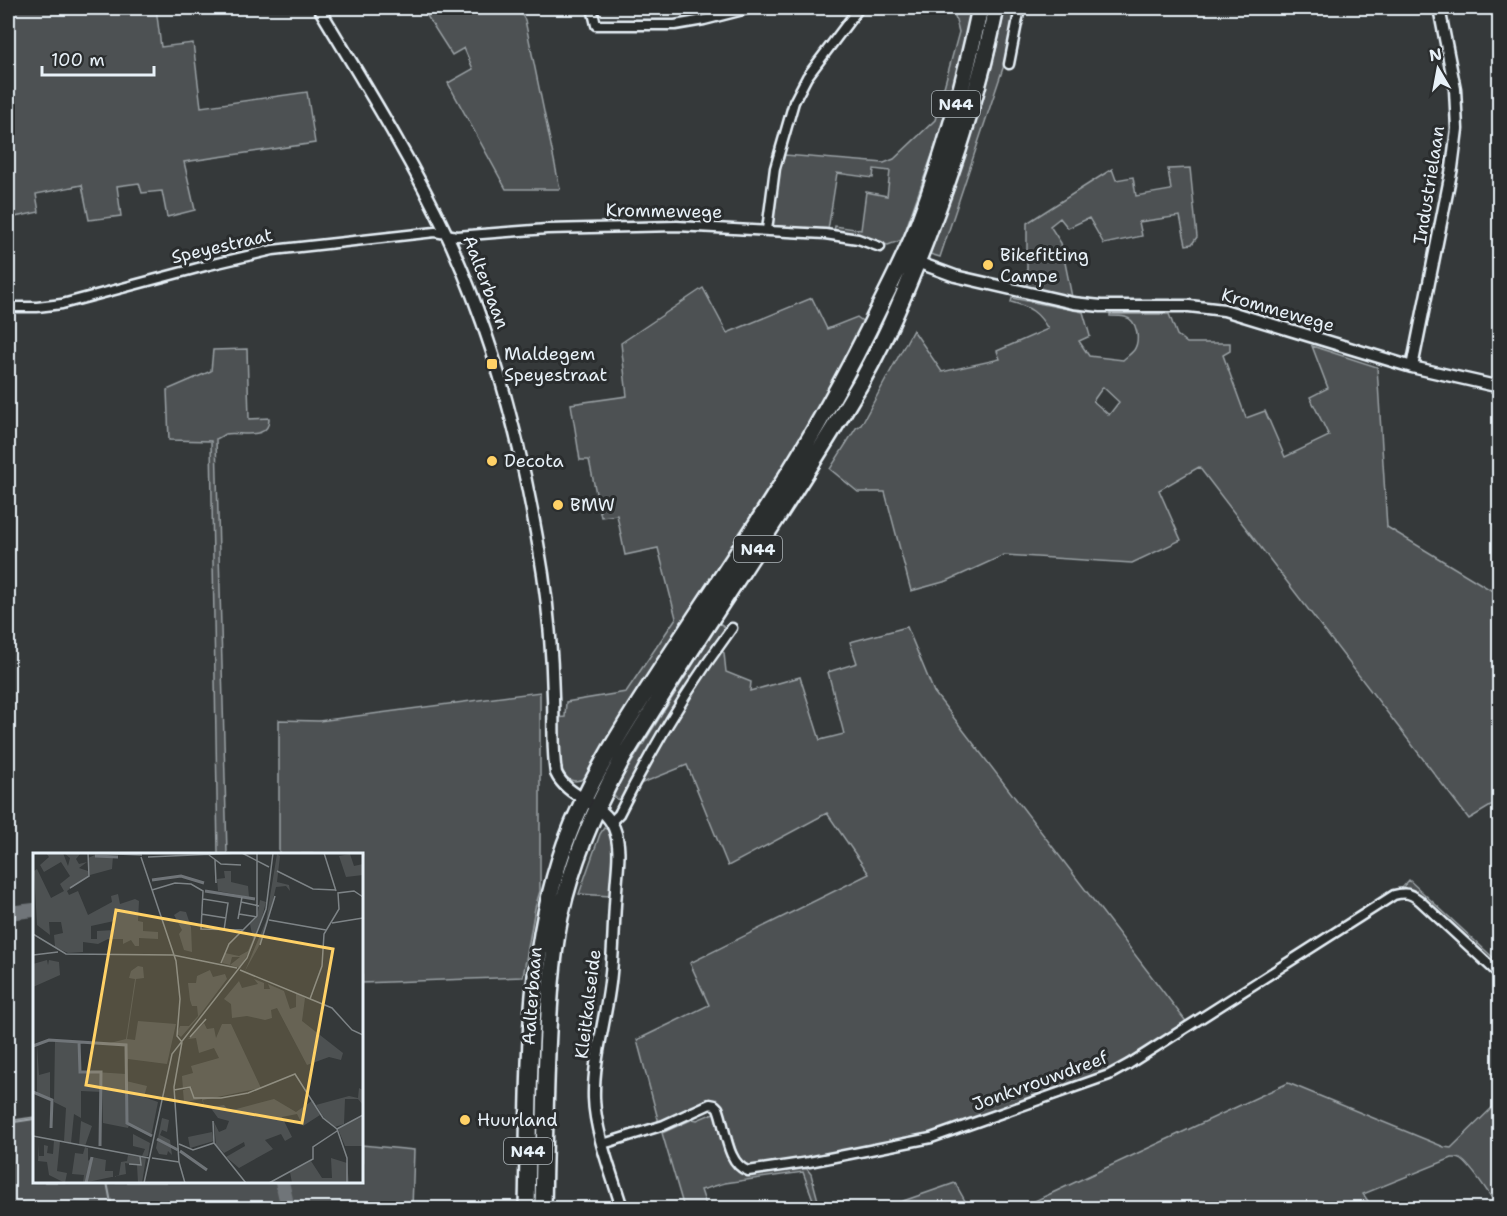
<svg xmlns="http://www.w3.org/2000/svg" width="1507" height="1216" font-family="'Shantell Sans',sans-serif">
<rect width="100%" height="100%" fill="#35393a"/>
<filter id="ink" filterUnits="userSpaceOnUse"><feTurbulence type="fractalNoise" baseFrequency=".0167" numOctaves="2"/><feDisplacementMap in="SourceGraphic" scale="12" xChannelSelector="R" yChannelSelector="G"/><feConvolveMatrix kernelMatrix="1 2 1 2 8 2 1 2 1" color-interpolation-filters="sRGB"/></filter>
<g filter="url(#ink)">
<!-- green -->
<path fill="#4d5152" stroke="#9aa1a5" stroke-width="1.5" fill-rule="evenodd" d="M8 8H156L161 47 193 43 201 107 307 92 315 143 184 162 195 210 167 217 162 191 142 193 139 183 117 186 121 216 89 220 82 185 36 194 39 212 10 218 8 202V132L10 131 8 122Z
M422 8H518L525 20 560 189H506L448 83 473 69 464 48 452 55Z
M953 8H974L949 107 902 240 888 245 834 232 835 226 861 230 866 192 887 196 890 171 874 169 873 178 837 173 828 230 774 226 771 221 779 174 785 155 884 163 894 159 935 120 959 32Z
M1005 8H1015L1003 68 940 257 930 254C960 173 989 92 1005 8Z
M1190 168 1197 237 1192 244 1186 245 1180 216 1139 222 1142 236 1104 244 1089 218 1068 228 1060 218 1050 226 1061 243 1072 297 1027 287V223L1112 169 1116 180 1133 177 1136 196 1171 190 1168 169Z
M703 288 727 333 812 298 827 329 857 317 865 323 810 424 592 763 585 778C554 795 558 735 557 718L565 717 566 702 626 692 676 618 658 548 625 555 617 515 601 517 589 460H580L571 404 627 396 621 343Z
M1012 298 1083 312 1090 336 1079 341 1089 356 1123 360C1126 357 1131 354 1134 350 1140 341 1138 320 1125 317 1121 316 1115 316 1110 316V314H1169L1177 335 1187 343H1230V351L1223 355 1246 418 1265 411 1285 457 1329 436 1310 397 1328 388 1312 346 1377 367 1387 527 1499 595V801L1469 819 1199 467 1159 490 1181 540 1132 563 1004 555 947 581 911 591 885 492H858L830 469 856 428 861 425 913 330 942 372 1000 359 997 351 1048 329C1038 312 1030 307 1011 302ZM1103 387 1119 402 1109 415 1093 401Z
M247 349 249 419 269 418C270 442 239 431 225 434 223 435 218 439 216 439L227 854H218L211 441 169 440 167 390 211 371 213 350Z
M719 623 727 628 716 647 724 653 726 672 751 682 750 691 800 677 820 740 844 734 828 672 857 663 850 642 907 627 934 692 1188 1024 1109 1073 930 1136 757 1168 745 1166 740 1162 723 1110C719 1102 716 1101 707 1101L659 1123 637 1040 709 1005 690 963 869 874 827 813 728 866 687 765 640 784 633 781 623 800 617 799 612 794Z
M540 692V891L535 908 523 977 362 983V854H279V720L319 721Z
M604 828 609 830C618 850 613 875 610 896L579 894 600 834Z
M1409 880 1499 963V971L1412 891 1403 887Z
M1288 1083 1444 1147 1451 1148 1499 1101V1208C1489 1195 1475 1170 1462 1160 1458 1157 1457 1158 1452 1158L1363 1194 1373 1208H1020Z
M716 1112 738 1172C760 1182 784 1163 807 1169L811 1174 820 1208H816L803 1172 725 1183 701 1190 707 1208H684L662 1133 693 1119 697 1120Z
M34 1117V1182H362V1145L414 1150 412 1208H8V1121Z
M955 1183 969 1208H883Z"/>
<g fill="none" stroke-linecap="round" stroke-linejoin="round">
<!-- stream -->
<path stroke="#a0a7ac" stroke-width="2" d="M8 1123 34 1119
M107 1182 112 1208"/>
<!-- river -->
<path stroke="#707579" stroke-width="14" d="M8 913 34 910
M282 1182 288 1208"/>
<!-- street casing -->
<g stroke="#e8f1f8" stroke-width="13">
<path id="street" d="M592 8 596 25H675L704 20 751 8
M1009 64 1020 8
M767 230 775 168 794 102 807 77 859 8
M8 307H37L62 304 209 265 273 250 435 232 457 236 547 229 677 226 825 234 858 239 880 247
M611 822 619 814C651 750 689 686 732 628
M603 1144 664 1125 710 1104 715 1105 718 1108C726 1127 726 1164 748 1171L809 1162 931 1138 1109 1075 1129 1064 1394 895C1405 892 1410 893 1419 900L1500 975"/>
</g>
<!-- secondary casing -->
<g stroke="#e8f1f8" stroke-width="15">
<path id="secondary" d="M319 8C363 82 409 155 446 233 496 341 525 457 543 574 549 614 552 655 553 696 554 722 552 748 556 773 568 799 603 801 614 828 622 848 617 869 616 891 613 924 614 958 609 990 604 1026 593 1062 594 1098 595 1132 612 1175 622 1208
M917 262 955 276 1073 303 1101 306H1189L1224 310 1412 367 1500 387
M1412 367 1452 168 1457 129 1455 89 1439 8"/>
</g>
<!-- highway casing -->
<g stroke="#e8f1f8" stroke-width="20">
<path id="highway" d="M527 1208C530 1088 524 959 565 844 587 784 621 730 656 677 693 620 731 564 768 506 809 442 847 375 880 306 894 278 908 251 919 222 945 153 965 80 980 8
M543 1208C544 1157 545 1105 547 1053 549 1008 551 962 560 917 572 863 594 810 621 761 695 639 777 523 850 401 881 351 904 296 925 242 955 165 980 88 996 8"/>
</g>
<!-- street -->
<use href="#street" stroke="#2a2d2e" stroke-width="8"/>
<!-- secondary -->
<use href="#secondary" stroke="#2a2d2e" stroke-width="10"/>
<!-- highway -->
<use href="#highway" stroke="#2a2d2e" stroke-width="15"/>
</g>
</g>
<!-- markers -->
<g fill="#ffd166" stroke="#2a2d2e" stroke-width="2">
<circle cx="988" cy="265" r="6"/>
<rect x="486" y="358" width="12" height="12" rx="3"/>
<circle cx="492" cy="461" r="6"/>
<circle cx="558" cy="505" r="6"/>
<circle cx="465" cy="1120" r="6"/>
</g>
<g text-anchor="middle" stroke-width="6" stroke-linejoin="round" paint-order="stroke">
<!-- shield labels -->
<g fill="#2a2d2e" stroke="#afb6bb" stroke-width="1.5">
<rect x="932" y="91" width="48" height="26" rx="4.5"/>
<rect x="734" y="536" width="48" height="26" rx="4.5"/>
<rect x="504" y="1138" width="48" height="26" rx="4.5"/>
</g>
<g font-size="16" font-weight="bold" fill="#e8f1f8">
<text x="956" y="110">N44</text>
<text x="758" y="555">N44</text>
<text x="528" y="1157">N44</text>
</g>
<!-- street labels -->
<g font-size="18" fill="#e8f1f8" stroke="#2a2d2e">
<text transform="translate(1429 185) rotate(-81)" y="6">Industrielaan</text>
<text transform="translate(664 211) rotate(1)" y="6">Krommewege</text>
<text transform="translate(222 246) rotate(-13)" y="6">Speyestraat</text>
<text transform="translate(486 282) rotate(69)" y="6">Aalterbaan</text>
<text transform="translate(1278 310) rotate(16)" y="6">Krommewege</text>
<text transform="translate(532 996) rotate(-86)" y="6">Aalterbaan</text>
<text transform="translate(588 1004) rotate(-83)" y="6">Kleitkalseide</text>
<text transform="translate(1040 1081) rotate(-20)" y="6">Jonkvrouwdreef</text>
</g>
<!-- poi labels -->
<g font-size="18" fill="#e8f1f8" stroke="#2a2d2e" text-anchor="start">
<text x="1000" y="261">Bikefitting<tspan x="1000" dy="21">Campe</tspan></text>
<text x="504" y="360">Maldegem<tspan x="504" dy="21">Speyestraat</tspan></text>
<text x="504" y="467">Decota</text>
<text x="570" y="511">BMW</text>
<text x="477" y="1126">Huurland</text>
</g>
</g>
<!-- overview -->
<g transform="translate(33 853)">
<rect width="330" height="330" fill="#35393a"/>
<path d="M13 0H30L35 13 37 5 31 0 47 1 43 6 46 11 54 9 46 15 55 18 56 22 34 38 36 42 45 38 55 62 79 49 78 43 85 41 87 51 102 46 106 48 105 68 110 69V78L125 79V86L106 85V93H102L98 87 90 91V86H75L65 91 50 89V99L35 100 22 94 21 82 30 80 28 69H16L17 82 4 72 1 18 4 16 18 45 31 38 27 31 37 23 28 9 11 19 7 12 16 4ZM81 68V77L64 78V86H58V73ZM244 1 247 3 244 29 256 32 257 38 253 33 243 34 235 68 226 93 212 118 233 68ZM317 1 321 13 330 11V22L313 24 306 3ZM62 2 80 3 79 16 57 22 55 5ZM191 18H198V29L215 33 216 44 185 38 184 26 192 25ZM227 47 233 49 228 68 217 97 207 115 197 112 207 104H199L197 112 189 110 192 100 206 103 215 98 220 86 217 71 224 64ZM147 58 153 59 158 74 159 99 151 97 146 81 149 77 141 62ZM14 107 15 112 16 107 26 109 27 122 0 134V111ZM105 113 110 114 111 125 103 126 94 186 102 187 105 168 143 171 134 211 95 206 93 217 92 193 77 190 93 186 102 126 96 125 98 118ZM177 117 180 124 192 121 194 126 163 167 148 184 144 181 147 173H156L165 163 164 153H159L157 147 155 130H163L164 123ZM221 126 231 130V136H237L235 131 251 138 257 156 263 154V140L272 145 269 168 310 200 308 207 296 204 274 212 244 155 238 157 239 165 232 167 214 163 199 165 198 151 191 146 206 128 209 135 225 131ZM171 170 174 176 181 175 183 185 189 171H198L228 235 170 247 171 254 169 246 151 249 150 237 159 234 150 236 149 223 160 220 158 213 186 205 181 195 166 200 163 185 155 186ZM22 188 46 189 47 218 93 221V228L114 233 111 244 125 249 118 284 96 272 95 275 70 270 69 239 48 238V265L41 261 38 290 31 288 33 255 21 249ZM4 192 6 222 17 219V247L4 241ZM326 235 330 237V252L325 246H312L311 271 302 274 293 268 283 252 316 243 325 245ZM241 246 263 259 280 247 287 262 270 273 264 261 249 264 259 284 252 288 248 281 232 287 240 296 206 315 193 304 212 293 211 289 191 300 183 292 181 269 186 279 193 276 196 268 185 265 177 254 191 252 196 258ZM330 263V293H312L305 276ZM129 265 136 267 134 279 129 277 127 282 137 287 139 302 135 298 134 302 126 301 123 295ZM48 268 59 273 52 293 46 292ZM179 279 181 288 157 295 155 284ZM100 281 117 290 115 303H109L112 296 100 293ZM21 287 27 288 24 318 34 320 32 330 16 322 14 309 5 308 6 291V303H11V292L15 293 14 300 20 301ZM52 294 55 295V308L59 304 73 307 72 318H80V324L86 322 88 309 94 308 95 302 113 305 109 330H105L104 312 92 310 93 321 50 330 51 322 39 321 42 300 50 301ZM298 305 314 310 316 330H259L257 319 278 308 289 325H299Z" fill="#4d5152" fill-rule="evenodd"/>
<path fill="none" stroke="#707579" stroke-width="3" d="M62 3 85 4M119 27 148 23 171 30M172 38 222 46M46 188 47 219H68L67 293M0 193 16 187 93 192 94 270 119 283M0 239 19 247 18 275M124 286 145 297M147 298 174 317M53 330 59 304"/>
<path fill="none" stroke="#7d8386" stroke-width="1.5" d="M58 0 109 2M209 0 236 14M291 0 303 38M176 2 188 11 208 12M108 4 143 108 147 146 144 183 149 189M115 4 205 0M182 7 183 30M244 18 280 36 303 37M37 35 56 23 55 0M119 37 142 30 158 31 170 38 168 76 210 77M170 46 195 50 191 77M208 49 226 53M168 61 193 65M206 61 224 64M205 66 209 44M236 67 293 77M299 70 330 65M0 81 33 101 140 102 204 115M227 92 242 43M0 102 25 99M188 110 196 91 224 63V0M207 117 299 155 319 177 330 182M277 146 289 113 291 81 306 56 305 40 321 38 330 44M157 184 173 166M149 189 141 234 146 309 152 330M141 237 157 234 161 245H188L215 240 262 221 290 265 304 276M180 268 181 290M304 276 314 305V330M304 276 330 262M0 283 116 305M146 291 160 297 181 290 213 330M119 305 146 309M96 311 108 312 107 303M111 330 139 201 214 105 233 56 240 0M236 330 280 306V294L304 278"/>
<path fill="#ffd166" fill-opacity="0.15" stroke="#ffd166" stroke-width="3" d="M83 57 300 96 269 270 53 232Z"/>
<rect width="330" height="330" fill="none" stroke="#e8f1f8" stroke-width="3"/>
</g>
<!-- margin -->
<rect width="1507" height="1216" fill="none" stroke="#2a2d2e" stroke-width="30"/>
<rect x="15" y="15" width="1477" height="1186" fill="none" stroke="#e8f1f8" stroke-width="2" filter="url(#ink)"/>
<!-- north arrow -->
<g transform="translate(1438 69) rotate(350)" stroke="#2a2d2e" stroke-width="4.5" paint-order="stroke">
<path d="M0-4.5L10 22L0 15L-10 22Z" fill="#e8f1f8"/>
<text y="-9" font-size="16" font-weight="bold" text-anchor="middle" fill="#e8f1f8">N</text>
</g>
<!-- scale -->
<path d="M42 66v9h112v-9" fill="none" stroke="#e8f1f8" stroke-width="3"/>
<text x="51" y="66" font-size="18" fill="#e8f1f8" stroke="#2a2d2e" stroke-width="4.5" paint-order="stroke">100 m</text>
</svg>
